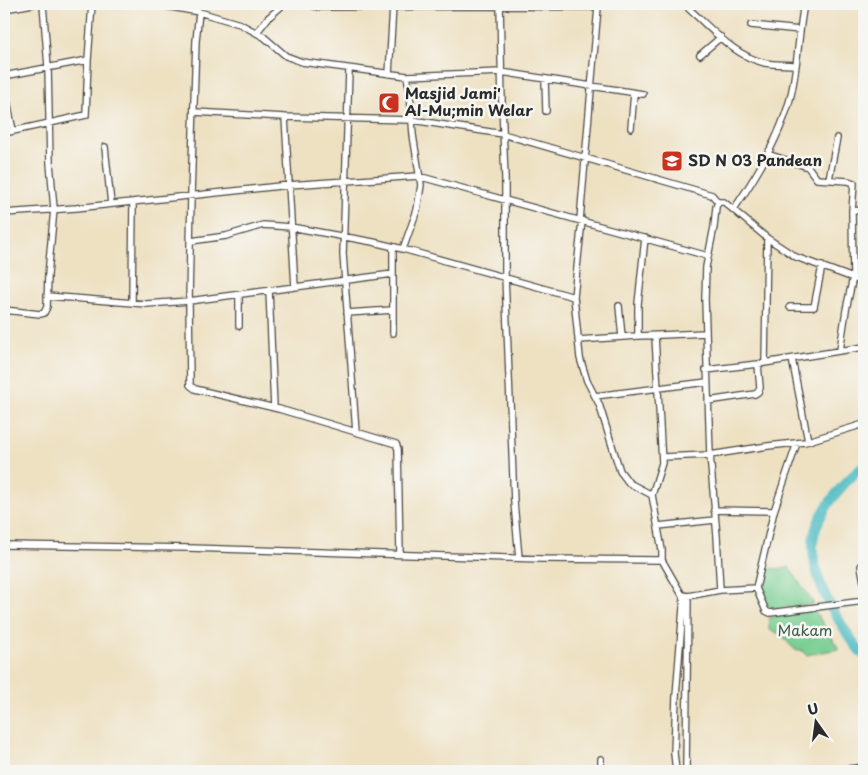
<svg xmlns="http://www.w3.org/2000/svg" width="868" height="775" font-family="'Playpen Sans',sans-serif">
<rect width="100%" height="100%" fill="#f6f6f2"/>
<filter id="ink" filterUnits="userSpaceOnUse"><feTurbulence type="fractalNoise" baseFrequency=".02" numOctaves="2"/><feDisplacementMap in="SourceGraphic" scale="10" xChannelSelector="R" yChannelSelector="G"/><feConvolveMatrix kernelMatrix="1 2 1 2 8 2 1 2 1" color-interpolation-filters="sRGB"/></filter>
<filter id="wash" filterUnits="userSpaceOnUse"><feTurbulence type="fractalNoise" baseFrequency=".0096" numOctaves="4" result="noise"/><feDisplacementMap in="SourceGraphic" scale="20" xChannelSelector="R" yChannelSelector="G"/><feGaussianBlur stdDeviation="1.12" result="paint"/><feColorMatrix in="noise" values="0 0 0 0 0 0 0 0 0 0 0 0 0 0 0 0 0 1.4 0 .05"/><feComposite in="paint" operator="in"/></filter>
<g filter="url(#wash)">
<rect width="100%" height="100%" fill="#eee1c2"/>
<!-- green -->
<path fill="#79cf93" stroke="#527d5f" d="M789 567 814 604 776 609 768 608 760 587 764 568 781 569Z
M805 611 809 612 815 611 839 649 806 655 801 650H795L780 634 769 630V618Z"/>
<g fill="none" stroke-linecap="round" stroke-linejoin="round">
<!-- river -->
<path stroke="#4cbbc2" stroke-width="10" d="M864 466C843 482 813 517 813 545 813 571 824 596 837 617 845 630 853 645 864 655"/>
</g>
</g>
<g filter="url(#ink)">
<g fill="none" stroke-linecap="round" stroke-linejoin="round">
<!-- street casing -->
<g stroke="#484642" stroke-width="8">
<path id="street" d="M155 4 199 12 196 41 191 195 189 301 190 385 195 389 279 409 396 444 398 449 400 554
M307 4 319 7 500 6 598 7 580 220
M500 4 502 104 505 178V276L514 502 519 558
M686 4 689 9C712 29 734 56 765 63 775 65 786 64 796 65
M777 4 804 6
M4 9 33 4
M199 12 240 24 264 37 286 56 302 62 407 76 501 72 643 94
M751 25 800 30
M257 32 268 18 284 4
M700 55 721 37
M349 70 343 254 356 432
M389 74 393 6
M4 76 88 60
M545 80 546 111
M4 85 13 131
M194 112 285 117 412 120 503 134 712 195 718 202H724L767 238 796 257 864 282
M285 117 295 287
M631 128 634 93
M4 133 86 115 88 60 92 4
M105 147 111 204
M767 154 808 167 817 179 848 181 854 183 852 211 853 277 846 310 840 350
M829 179 837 138
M734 209C756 177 780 137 790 99 798 68 798 35 804 4
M852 211 864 210
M4 213 76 208 289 185 418 176 708 256
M582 220 574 297 580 358 587 381 599 404 620 471 629 483 652 495
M191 241 226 236 263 225 291 227 373 242 403 249 574 297
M403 249 417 210 421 185 413 135 410 93 407 76
M269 290 274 408
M239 294V326
M47 296 146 304 189 301 385 275 393 274V247
M132 303 133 202
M619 306 622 337
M790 307H814L822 266
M4 310 40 314 44 313 47 307 48 275 54 209 50 163 48 67 43 4
M393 310V333
M347 313 393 310V274
M638 336V304L645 238
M655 336 662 463 652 495 662 550V560L682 595 688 596 720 590 717 536 710 455 705 299 706 267 714 227 716 207 718 202
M578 340 638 336 706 333
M792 359 808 441
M765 363 767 238
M706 370 758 364 864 347
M595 396 707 382
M708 401 755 394 758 392 760 388 758 364
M662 457 710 455 768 446 805 442 864 424
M714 510 774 511
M658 526 715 520
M4 545 189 548 542 559 662 560
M864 563 861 566 864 582
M756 588 774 511 797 443
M720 590 756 588 766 611 770 613 864 601
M601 759V771
M676 771 674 753 676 696 684 595
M686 771 688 596
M833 771 864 767"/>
</g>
<!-- street -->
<use href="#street" stroke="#fff" stroke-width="5.5"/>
</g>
</g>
<!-- icons -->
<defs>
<g id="mosque-square" transform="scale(1.125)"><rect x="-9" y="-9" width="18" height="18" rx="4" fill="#c8321e" stroke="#f6f6f2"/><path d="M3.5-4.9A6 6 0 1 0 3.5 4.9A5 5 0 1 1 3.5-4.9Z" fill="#fff"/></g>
<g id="school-square" transform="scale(1.125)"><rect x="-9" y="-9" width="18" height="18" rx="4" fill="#c8321e" stroke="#f6f6f2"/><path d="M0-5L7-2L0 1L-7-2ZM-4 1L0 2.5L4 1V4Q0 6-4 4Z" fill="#fff"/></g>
</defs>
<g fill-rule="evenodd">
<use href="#mosque-square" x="389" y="103"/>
<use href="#school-square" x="672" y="161"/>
</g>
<g text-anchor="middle" stroke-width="5" stroke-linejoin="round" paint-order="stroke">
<!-- poi labels -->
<g font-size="15" font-weight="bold" fill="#2b2b2b" stroke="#f6f6f2" text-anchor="start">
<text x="405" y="99">Masjid Jami'<tspan x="405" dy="17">Al-Mu;min Welar</tspan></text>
<text x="688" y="166">SD N 03 Pandean</text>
</g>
<!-- park labels -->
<g font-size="15" fill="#425c4a" stroke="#f6f6f2">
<text x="805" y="636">Makam</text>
</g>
</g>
<!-- margin -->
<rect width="868" height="775" fill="none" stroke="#f6f6f2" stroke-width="20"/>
<!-- north arrow -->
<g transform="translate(816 722) rotate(346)" stroke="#f6f6f2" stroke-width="4" paint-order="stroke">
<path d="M0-4L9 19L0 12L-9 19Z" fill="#2b2b2b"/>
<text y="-8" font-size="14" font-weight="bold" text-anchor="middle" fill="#2b2b2b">U</text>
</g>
</svg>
